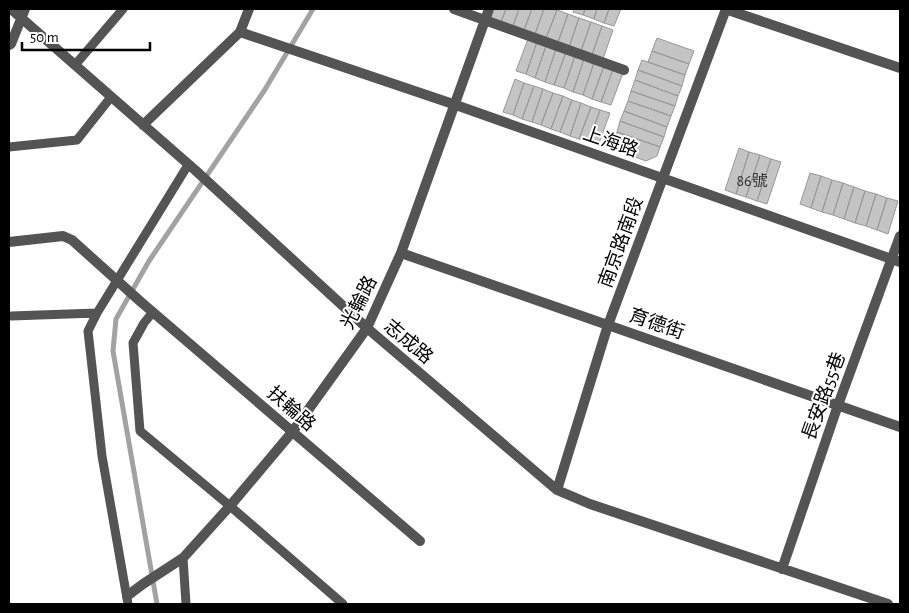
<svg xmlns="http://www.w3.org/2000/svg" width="909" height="613" font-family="'Alegreya Sans','Noto Sans TC',sans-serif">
<rect width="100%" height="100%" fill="#fff"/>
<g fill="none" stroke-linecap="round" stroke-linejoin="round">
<!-- stream -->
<path stroke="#a2a2a2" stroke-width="5" d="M157 604 113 351 116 319 149 261 264 91 313 9"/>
</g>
<!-- building -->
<path fill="#c4c4c4" stroke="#989898" d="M493 9H506L501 22 490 18Z
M506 9H519L513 26 501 22Z
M519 9H532L524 30 513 26Z
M532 9H544L535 34 524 30Z
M544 9 557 10 546 38 535 34Z
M574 9H585L583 15 573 12Z
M585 9H597L594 19 583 15Z
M597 9H609L604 23 594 19Z
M609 9H621L614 26 604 23Z
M557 10 568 14 558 42 546 38Z
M568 14 579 18 569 47 558 42Z
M579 18 591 22 581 51 569 47Z
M591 22 602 26 592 55 581 51Z
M602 26 613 30 603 59 592 55Z
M657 38 694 51 689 64 652 51Z
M528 39 537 42 526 74 516 71Z
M537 42 546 46 535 78 526 74Z
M546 46 556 49 545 82 535 78Z
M556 49 566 52 554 85 545 82Z
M652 51 689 64 685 75 648 62Z
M566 52 575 56 564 88 554 85Z
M575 56 584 59 573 92 564 88Z
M584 59 594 63 583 95 573 92Z
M642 60 685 75 682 86 638 70Z
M594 63 604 66 592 99 583 95Z
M604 66 613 69 601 102 592 99Z
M613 69 623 73 611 105 601 102Z
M638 70 682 86 678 96 635 80Z
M515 79 524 83 513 115 503 112Z
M635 80 678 96 675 106 631 91Z
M524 83 534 86 522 119 513 115Z
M534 86 543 89 532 122 522 119Z
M543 89 553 93 541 125 532 122Z
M631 91 675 106 671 116 628 101Z
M553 93 563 96 551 129 541 125Z
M563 96 572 100 560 132 551 129Z
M572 100 581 103 570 136 560 132Z
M628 101 671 116 667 127 624 111Z
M581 103 591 107 579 139 570 136Z
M591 107 600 110 589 142 579 139Z
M600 110 610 113 598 146 589 142Z
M624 111 667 127 664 137 620 121Z
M620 121 664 137 660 147 617 132Z
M617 132 660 147 657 156 646 161 611 148Z
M739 148 749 152 736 194 725 190Z
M749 152 760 155 746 197 736 194Z
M760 155 771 159 757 201 746 197Z
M771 159 781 162 767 204 757 201Z
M810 173 821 176 811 208 800 204Z
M821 176 832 180 822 212 811 208Z
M832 180 843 183 833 215 822 212Z
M843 183 854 187 844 219 833 215Z
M854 187 865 191 855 223 844 219Z
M865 191 876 194 866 226 855 223Z
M876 194 887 198 877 230 866 226Z
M887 198 898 201 888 234 877 230Z"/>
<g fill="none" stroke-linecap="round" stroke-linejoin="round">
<!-- service -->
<path stroke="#545454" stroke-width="9" d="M75 65 123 9
M9 147 77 140 111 97
M153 312 144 323 133 343 140 431 230 506 343 604
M11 316 97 313
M183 558 186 604
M128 604 102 456 88 331 97 313 188 165"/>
<!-- minor -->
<path stroke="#545454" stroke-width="10" d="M11 9 195 170 367 328 557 490 590 504 888 604
M454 9 624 70
M725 9 900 68
M240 32 453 104 900 262
M9 45 11 44 25 9
M143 125 240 32 249 9
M9 242 63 236 72 240 141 302 420 541
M401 253 900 427
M557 490 608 325 726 9
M782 569 838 405 900 236
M127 596 143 584 183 558 230 506 293 431 367 328 401 253 489 9"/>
</g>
<g text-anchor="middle" stroke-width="4" stroke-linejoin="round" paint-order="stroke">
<!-- number labels -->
<g font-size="16" fill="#313131">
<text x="752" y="186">86號</text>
</g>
<!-- street labels -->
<g font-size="19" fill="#000" stroke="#fff">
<text transform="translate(611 141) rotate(19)" y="7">上海路</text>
<text transform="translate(620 242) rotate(-70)" y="7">南京路南段</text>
<text transform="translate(358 302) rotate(-63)" y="7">光輪路</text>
<text transform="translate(657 323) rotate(19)" y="7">育德街</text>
<text transform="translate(409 341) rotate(40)" y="7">志成路</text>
<text transform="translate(823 396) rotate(-70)" y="7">長安路55巷</text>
<text transform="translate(292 408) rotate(41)" y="7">扶輪路</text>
</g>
</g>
<!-- border -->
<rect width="909" height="613" fill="none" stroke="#000000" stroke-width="20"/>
<!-- scale -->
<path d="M22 42v8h128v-8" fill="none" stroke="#000000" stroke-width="2.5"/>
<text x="30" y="42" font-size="15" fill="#000000" stroke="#ffffff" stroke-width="4" paint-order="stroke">50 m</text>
</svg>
